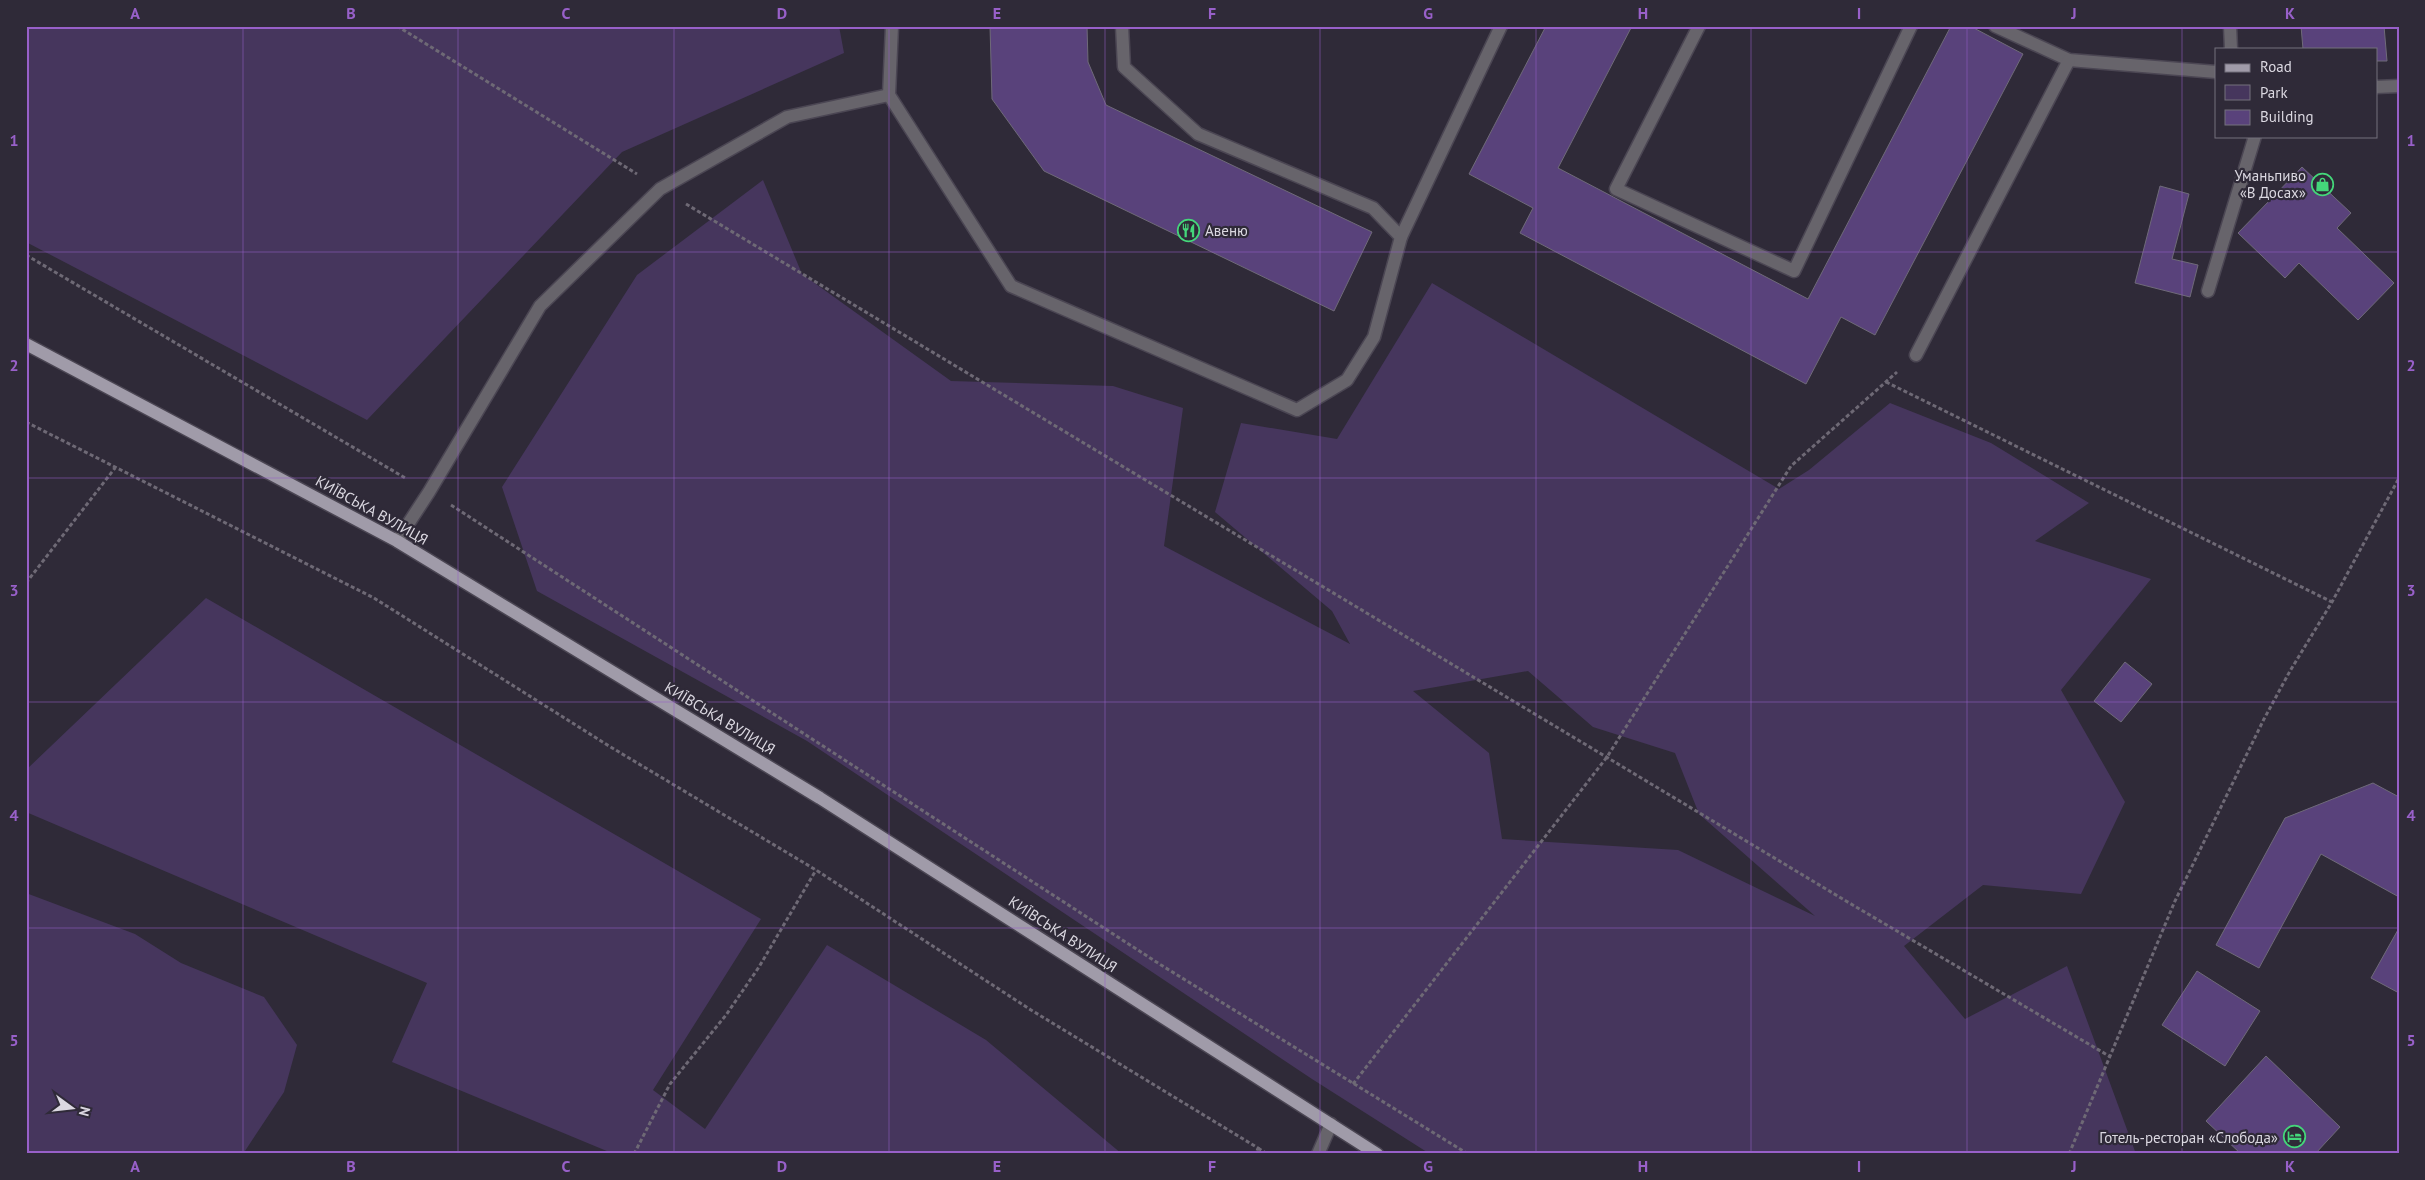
<svg xmlns="http://www.w3.org/2000/svg" width="2425" height="1180" font-family="'PT Sans',sans-serif">
<style>
.green{fill:#46365d;fill-rule:evenodd}
.building{fill:#59427b;stroke:#6f6a79}
.lines{fill:none;stroke-linecap:round;stroke-linejoin:round}
.minor-casing{stroke:#4b4653;stroke-width:15}
.major-casing{stroke:#4b4653;stroke-width:15}
.path{stroke:#6e6975;stroke-width:3;stroke-dasharray:4 2.5;stroke-linecap:butt}
.minor{stroke:#67646b;stroke-width:12}
.major{stroke:#a09ba9;stroke-width:12}
.grid{fill:none;stroke:#9860c9;stroke-width:1;stroke-opacity:0.55}
.labels{text-anchor:middle;dominant-baseline:central;stroke-width:4.5;stroke-linejoin:round;paint-order:stroke}
.poi-label{font-size:15px;fill:#dbd8e1;stroke:#2f2a38;text-anchor:end}
.street-label{font-size:15px;fill:#dbd8e1;stroke:#2f2a38}
.neatline{fill:none;stroke:#9860c9;stroke-width:2}
.grid-label{font-size:16px;text-anchor:middle;font-weight:bold;fill:#9860c9}
</style>
<rect width="100%" height="100%" fill="#2f2a38"/>
<g class="green">
<polygon points="26,26 839,26 844,53 622,152 367,420 26,242"/>
<path d="M 763,180 L 802,274 L 951,381 L 1113,386 L 1183,408 L 1164,546 L 1350,644 L 1332,611 L 1215,512 L 1241,423 L 1337,439 L 1432,283 L 1779,489 L 1809,470 L 1890,403 L 1991,443 L 2089,503 L 2035,541 L 2151,579 L 2061,690 L 2125,802 L 2081,894 L 1983,885 L 1904,946 L 1965,1019 L 2067,966 L 2136,1154 L 1430,1154 L 1312,1079 L 807,741 L 537,591 L 502,487 L 637,275 ZM 1528,671 L 1593,727 L 1675,753 L 1699,814 L 1815,916 L 1678,850 L 1502,839 L 1489,753 L 1413,691 Z"/>
<polygon points="206,598 761,919 653,1090 705,1129 827,945 986,1040 1122,1154 614,1154 392,1062 427,983 26,812 26,770"/>
<polygon points="26,893 135,934 181,963 264,997 297,1045 284,1092 243,1154 26,1154"/>
</g>
<g class="building">
<polygon points="990,26 1087,26 1088,62 1106,105 1372,232 1334,311 1044,171 992,99"/>
<polygon points="1546,26 1632,26 1558,168 1808,299 1951,26 1970,26 2023,54 1875,335 1841,317 1806,384 1520,233 1533,208 1469,174"/>
<polygon points="2301,26 2384,26 2387,61 2376,61 2376,49 2303,49"/>
<polygon points="2302,167 2351,213 2337,228 2394,283 2358,320 2299,263 2285,278 2238,233"/>
<polygon points="2160,186 2189,194 2172,259 2198,265 2190,297 2135,283"/>
<polygon points="2125,662 2152,684 2121,722 2094,701"/>
<polygon points="2373,783 2399,797 2399,897 2321,854 2259,968 2216,945 2285,818"/>
<polygon points="2399,928 2399,993 2371,978"/>
<polygon points="2197,971 2260,1011 2225,1066 2162,1025"/>
<polygon points="2266,1056 2340,1127 2315,1154 2241,1154 2206,1121"/>
</g>
<g class="lines">
<defs>
<g id="minor">
<polyline points="892,26 889,95 1011,286 1297,410 1347,380 1374,337 1401,237 1373,208 1198,134 1124,67 1122,26"/>
<polyline points="1699,26 1616,189 1794,271 1911,26"/>
<polyline points="1995,26 2069,60 2216,72"/>
<polyline points="2230,26 2231,49"/>
<polyline points="2376,87 2399,86"/>
<polyline points="1401,237 1501,26"/>
<polyline points="2208,291 2255,136"/>
<polyline points="1916,355 2069,60"/>
<polyline points="397,541 429,492 540,306 660,189 787,117 889,95"/>
<polyline points="1318,1154 1331,1124"/>
</g>
<polyline id="major" points="26,344 397,541 820,798 1377,1154"/>
</defs>
<use href="#minor" class="minor-casing"/>
<use href="#major" class="major-casing"/>
<g class="path">
<polyline points="397,26 637,174"/>
<polyline points="686,204 1846,901 2109,1056"/>
<polyline points="26,255 407,479"/>
<polyline points="1886,382 2332,602"/>
<polyline points="26,422 374,598 609,746 816,870 1031,1010 1258,1148 1256,1154"/>
<polyline points="451,505 1161,965 1468,1154"/>
<polyline points="26,583 115,468"/>
<polyline points="1353,1084 1607,757 1791,466 1897,372"/>
<polyline points="1258,1148 1267,1154"/>
<polyline points="634,1154 670,1084 726,1015 759,967 816,870"/>
<polyline points="2069,1154 2175,901 2264,719 2290,671 2332,602 2399,478"/>
</g>
<use href="#minor" class="minor"/>
<use href="#major" class="major"/>
</g>
<path class="grid" d="M 243,26 L 243,1154M 458,26 L 458,1154M 674,26 L 674,1154M 889,26 L 889,1154M 1105,26 L 1105,1154M 1320,26 L 1320,1154M 1536,26 L 1536,1154M 1751,26 L 1751,1154M 1967,26 L 1967,1154M 2182,26 L 2182,1154M 26,252 L 2399,252M 26,478 L 2399,478M 26,702 L 2399,702M 26,928 L 2399,928"/>
<defs>
<symbol id="shop-ring" viewBox="-11 -11 22 22"><circle r="9.5" fill="#2f2a38" stroke="#44d77a" stroke-width="1.5"/><path d="M-5-2.5h2.3a2.7 3.5 0 0 1 5.4 0H5L5.5 6h-11ZM-1.5-2.5h3a1.5 2.3 0 0 0-3 0Z" fill="#44d77a"/></symbol>
<symbol id="restaurant-ring" viewBox="-11 -11 22 22"><circle r="9.5" fill="#2f2a38" stroke="#44d77a" stroke-width="1.5"/><path d="M-5-6h1v4h1v-4h1v4h1v-4h1v5L-1.5 .5V6h-2V.5L-5-1ZM5-6V6H3V1.5H1.5Q1.5-4 5-6Z" fill="#44d77a"/></symbol>
<symbol id="hotel-ring" viewBox="-11 -11 22 22"><circle r="9.5" fill="#2f2a38" stroke="#44d77a" stroke-width="1.5"/><path d="M-6-4.5h1.5V1H6V5H4.5V3h-9V5H-6ZM-4 0a1.8 1.8 0 1 1 3.6 0ZM.5 0V-2.5h3Q6-2.5 6 0Z" fill="#44d77a"/></symbol>
</defs>
<g fill-rule="evenodd">
<use href="#shop-ring" x="2310" y="172" width="25" height="25"/>
<use href="#restaurant-ring" x="1176" y="218" width="25" height="25"/>
<use href="#hotel-ring" x="2282" y="1124" width="25" height="25"/>
</g>
<g class="labels">
<g class="poi-label">
<text x="2306" y="175">Уманьпиво<tspan x="2306" dy="17">«В Досах»</tspan></text>
<text x="1205" y="230" text-anchor="start">Авеню</text>
<text x="2278" y="1137">Готель-ресторан «Слобода»</text>
</g>
<g class="street-label">
<text transform="translate(372 510) rotate(29)">КИЇВСЬКА ВУЛИЦЯ</text>
<text transform="translate(720 718) rotate(31)">КИЇВСЬКА ВУЛИЦЯ</text>
<text transform="translate(1063 934) rotate(33)">КИЇВСЬКА ВУЛИЦЯ</text>
</g>
</g>
<rect width="2425" height="1180" fill="none" stroke="#2f2a38" stroke-width="55"/>
<rect x="2215" y="48" width="162" height="90" fill="#2f2a38" stroke="#74707c"/>
<rect x="2225" y="64" width="25" height="8" fill="#a09ba9" stroke="#74707c"/>
<text x="2260" y="72" font-size="15" fill="#dbd8e1">Road</text>
<rect x="2225" y="85" width="25" height="15" fill="#46365d" stroke="#74707c"/>
<text x="2260" y="98" font-size="15" fill="#dbd8e1">Park</text>
<rect x="2225" y="110" width="25" height="15" fill="#59427b" stroke="#74707c"/>
<text x="2260" y="122" font-size="15" fill="#dbd8e1">Building</text>
<g transform="translate(72 1108) rotate(105)" stroke="#2f2a38" stroke-width="4" paint-order="stroke">
<path d="M0-4L9 19L0 12L-9 19Z" fill="#dbd8e1"/>
<text y="-8" font-size="14" font-weight="bold" text-anchor="middle" fill="#dbd8e1">N</text>
</g>
<rect x="28" y="28" width="2370" height="1124" class="neatline"/>
<g class="grid-label">
<text x="135" y="19">A</text>
<text x="351" y="19">B</text>
<text x="566" y="19">C</text>
<text x="782" y="19">D</text>
<text x="997" y="19">E</text>
<text x="1212" y="19">F</text>
<text x="1428" y="19">G</text>
<text x="1643" y="19">H</text>
<text x="1859" y="19">I</text>
<text x="2074" y="19">J</text>
<text x="2290" y="19">K</text>
<text x="14" y="146">1</text>
<text x="2411" y="146">1</text>
<text x="14" y="371">2</text>
<text x="2411" y="371">2</text>
<text x="14" y="596">3</text>
<text x="2411" y="596">3</text>
<text x="14" y="821">4</text>
<text x="2411" y="821">4</text>
<text x="14" y="1046">5</text>
<text x="2411" y="1046">5</text>
<text x="135" y="1172">A</text>
<text x="351" y="1172">B</text>
<text x="566" y="1172">C</text>
<text x="782" y="1172">D</text>
<text x="997" y="1172">E</text>
<text x="1212" y="1172">F</text>
<text x="1428" y="1172">G</text>
<text x="1643" y="1172">H</text>
<text x="1859" y="1172">I</text>
<text x="2074" y="1172">J</text>
<text x="2290" y="1172">K</text>
</g>
</svg>
